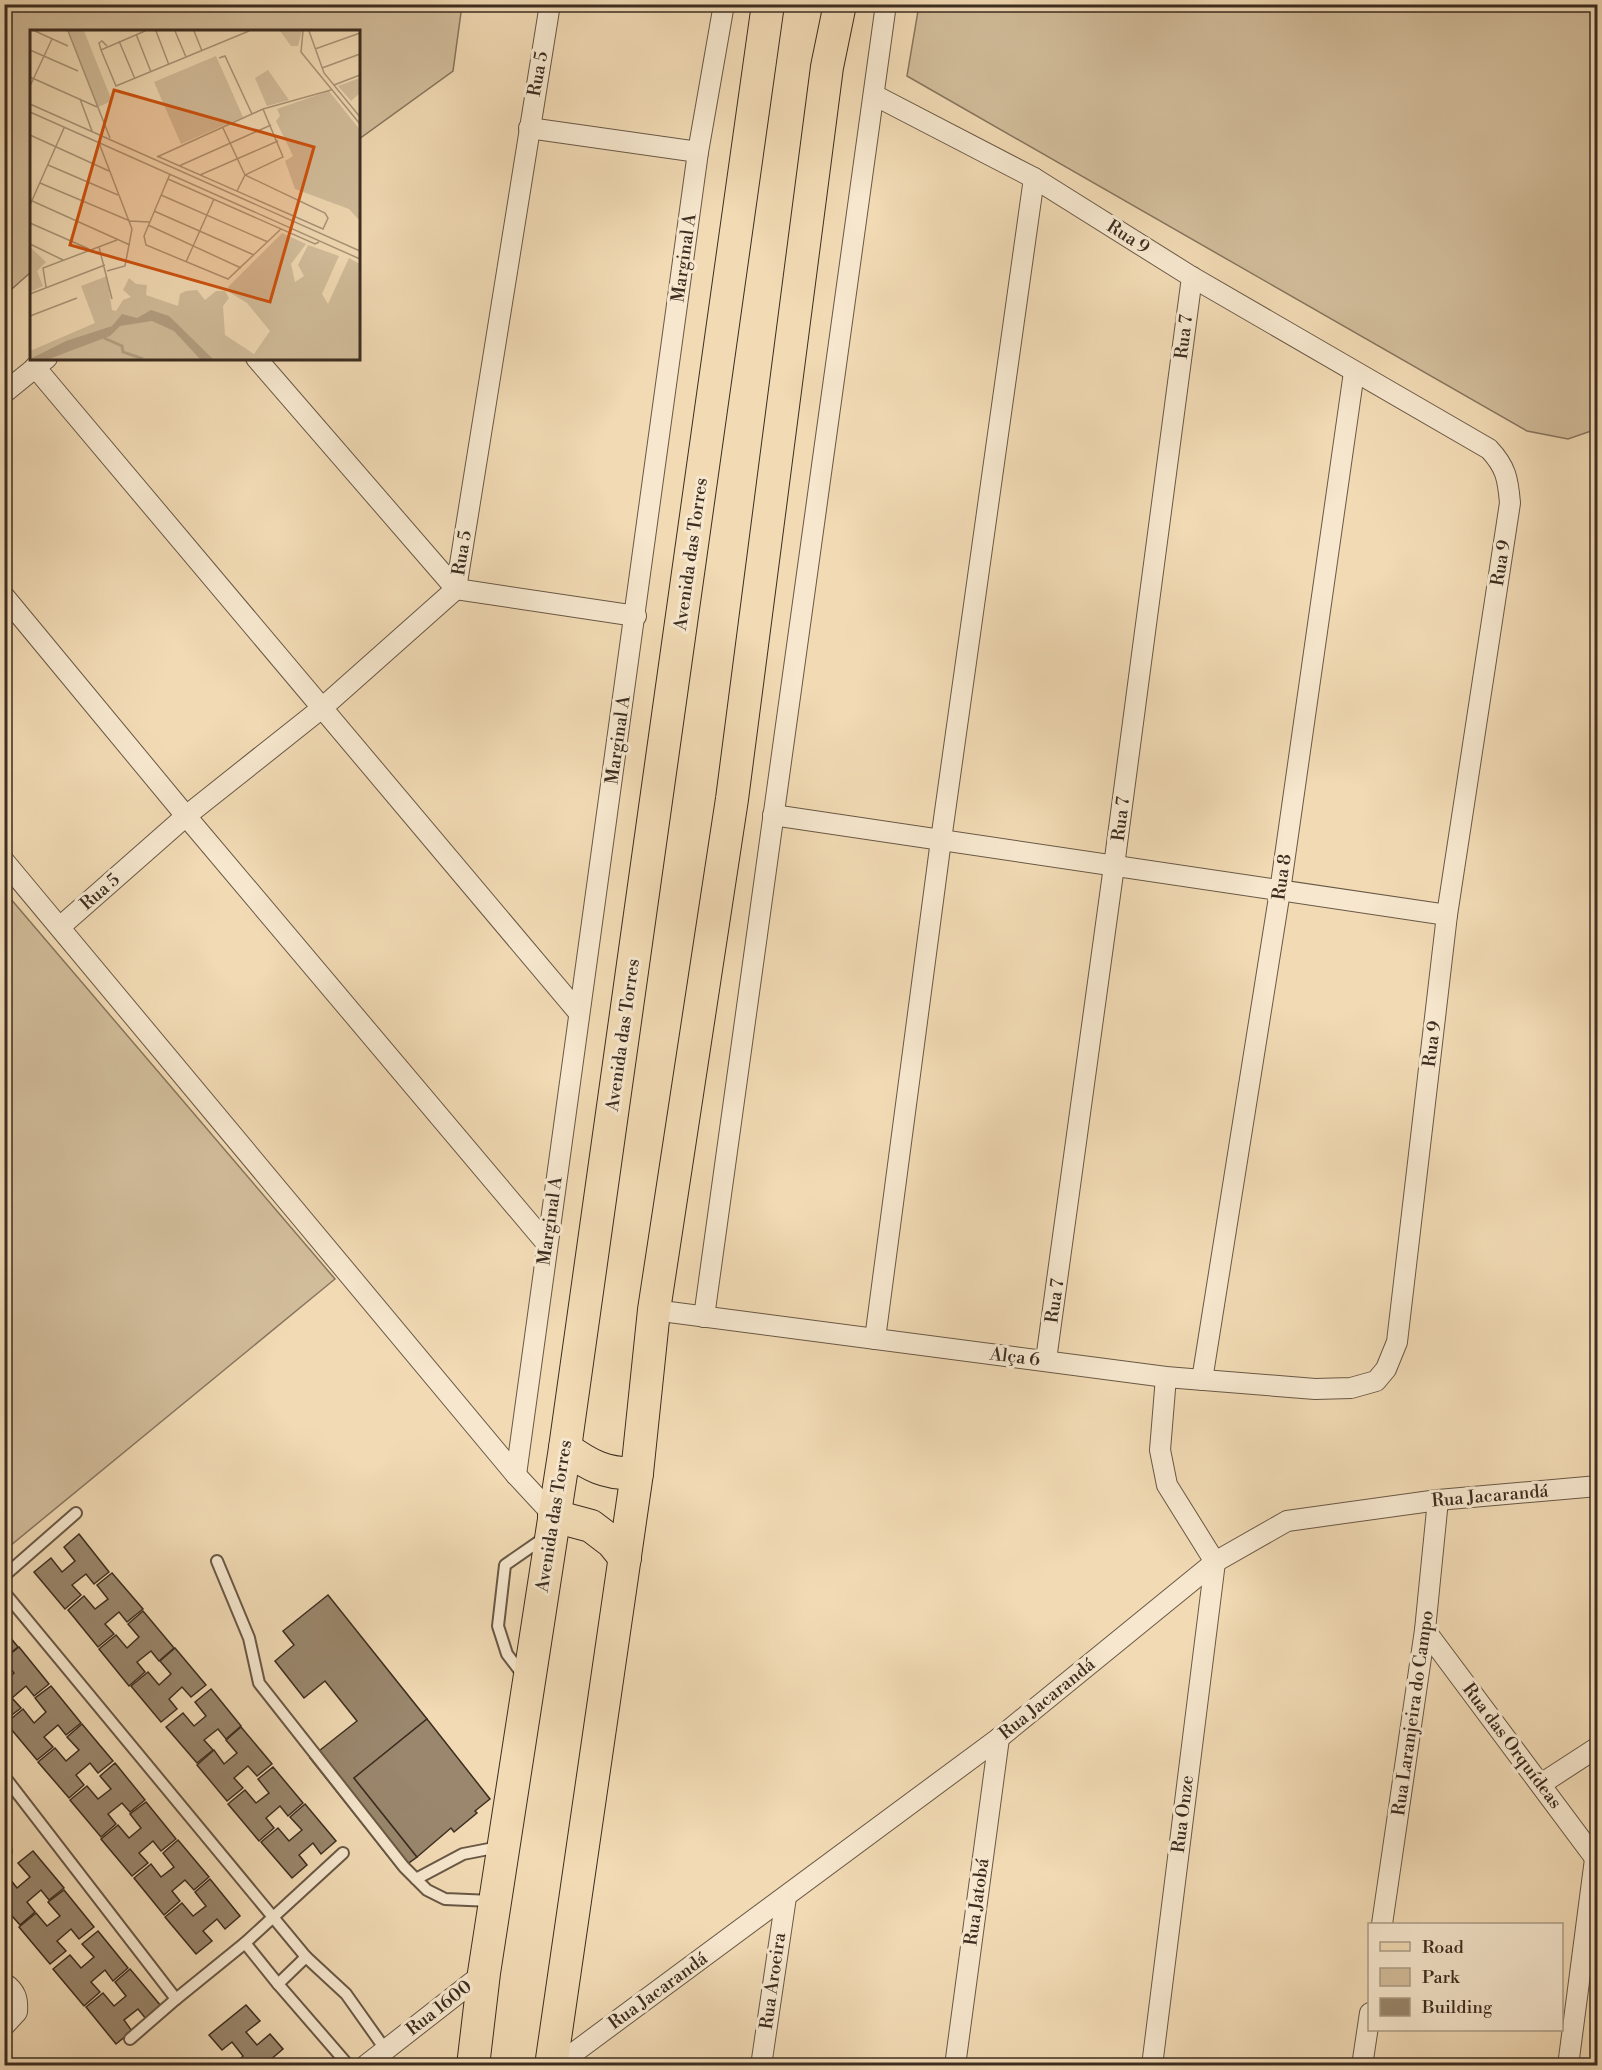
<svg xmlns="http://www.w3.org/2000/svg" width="1602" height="2070" font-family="'Libre Bodoni',serif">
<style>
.green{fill:#d2bd9b;stroke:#87755e;stroke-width:1.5}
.building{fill:#9a876d;stroke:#3c2d20;stroke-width:1.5}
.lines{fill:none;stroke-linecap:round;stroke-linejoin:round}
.lane-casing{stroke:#695845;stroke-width:14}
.street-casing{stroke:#695845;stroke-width:22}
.primary-casing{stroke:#3c2d20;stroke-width:34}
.lane{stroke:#f6e7ce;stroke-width:10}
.street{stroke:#f6e7ce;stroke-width:20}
.primary{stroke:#f1dab4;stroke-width:32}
.labels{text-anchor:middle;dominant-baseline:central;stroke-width:6;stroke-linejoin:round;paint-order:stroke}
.street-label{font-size:18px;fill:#3c2d20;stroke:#f6e7ce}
.inset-river{fill:none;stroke:#b39f82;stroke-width:3}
.inset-road{fill:none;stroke:#a99579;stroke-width:1.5}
.view{fill:#ce520f;fill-opacity:0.15;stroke:#ce520f;stroke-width:3}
.inset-edge{fill:none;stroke:#3c2d20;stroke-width:3}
</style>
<rect width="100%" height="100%" fill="#f1dab4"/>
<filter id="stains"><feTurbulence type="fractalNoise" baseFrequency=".00333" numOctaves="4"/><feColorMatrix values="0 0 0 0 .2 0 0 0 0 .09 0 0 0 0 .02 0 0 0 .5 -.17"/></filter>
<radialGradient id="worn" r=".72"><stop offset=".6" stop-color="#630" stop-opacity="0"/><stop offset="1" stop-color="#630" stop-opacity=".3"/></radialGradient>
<g class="green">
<polygon points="5,4 462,4 462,5 453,71 359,139 358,32 32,32 31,272 5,295"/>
<polygon points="919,5 1597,5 1597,429 1568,439 1527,431 907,76"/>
<polygon points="4,891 335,1279 5,1550 4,1550"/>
</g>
<g class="building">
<polygon points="79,1534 109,1572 94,1584 86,1574 72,1585 81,1595 65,1609 34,1572 51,1558 62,1572 75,1561 64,1547"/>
<polygon points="112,1573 143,1609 127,1622 119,1612 105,1624 114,1634 98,1647 68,1610 84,1596 95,1609 108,1599 97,1585"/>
<polygon points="328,1595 427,1719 354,1778 417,1857 399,1870 310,1758 357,1721 325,1681 304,1698 275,1661 294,1645 283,1631"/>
<polygon points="143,1611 174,1648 159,1661 151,1651 137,1662 145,1672 129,1686 99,1649 116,1635 127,1648 139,1637 128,1624"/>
<polygon points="4,1630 18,1647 4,1658"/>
<polygon points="19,1647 49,1684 34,1696 26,1686 12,1698 21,1708 4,1721 4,1681 14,1673 4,1659"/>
<polygon points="175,1648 206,1685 191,1697 182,1687 169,1699 177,1709 161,1722 131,1686 148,1672 159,1685 171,1674 160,1661"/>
<polygon points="51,1686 81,1723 66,1735 58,1725 44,1737 53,1747 37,1760 6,1723 23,1709 34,1723 46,1712 35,1698"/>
<polygon points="211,1689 241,1726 226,1739 218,1729 204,1740 213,1750 197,1763 166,1727 183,1713 194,1726 206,1716 195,1702"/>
<polygon points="427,1719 490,1799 475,1811 477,1813 454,1832 451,1828 417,1857 354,1778"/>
<polygon points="82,1724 113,1761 98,1773 90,1763 76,1775 84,1785 69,1798 38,1762 55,1748 66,1761 79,1750 67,1737"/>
<polygon points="241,1727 272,1764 257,1776 248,1766 234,1778 243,1788 227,1801 197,1765 214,1750 224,1764 237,1753 226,1740"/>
<polygon points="115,1763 145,1800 130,1812 122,1803 108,1814 116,1824 101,1837 70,1800 87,1786 98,1799 111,1789 100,1776"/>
<polygon points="273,1767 303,1803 288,1816 280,1806 266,1818 274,1828 259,1841 228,1804 245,1790 256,1803 269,1793 258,1779"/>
<polygon points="146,1802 176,1839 161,1851 153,1841 139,1853 148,1863 132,1876 101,1839 118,1825 129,1838 141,1828 130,1814"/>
<polygon points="305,1804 336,1841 321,1854 313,1843 299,1855 307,1865 292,1878 261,1842 278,1828 289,1841 302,1830 290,1817"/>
<polygon points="178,1840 209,1877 194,1890 185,1880 172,1891 180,1901 164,1915 134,1878 151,1864 161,1877 174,1867 163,1853"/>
<polygon points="33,1851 64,1888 49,1900 41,1890 27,1902 35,1912 20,1925 4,1907 4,1876 6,1874 17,1888 30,1877 18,1863"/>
<polygon points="210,1879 240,1916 225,1929 217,1919 203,1931 212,1941 196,1954 165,1917 182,1903 193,1916 206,1906 195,1892"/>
<polygon points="64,1890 94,1927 79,1939 71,1929 57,1941 66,1951 50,1964 19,1927 36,1913 47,1926 60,1916 48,1902"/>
<polygon points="98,1931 128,1968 113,1981 105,1970 91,1982 100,1992 84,2006 53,1969 70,1955 81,1968 94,1957 82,1944"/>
<polygon points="130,1969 161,2006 146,2019 138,2009 124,2020 132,2031 116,2044 86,2007 103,1993 114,2006 126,1996 115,1982"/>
<polygon points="246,2005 260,2021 246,2032 257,2045 270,2034 283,2049 263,2066 234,2066 243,2056 232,2042 222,2050 209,2035"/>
</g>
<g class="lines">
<defs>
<g id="lane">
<polyline points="217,1561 249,1638 259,1683 404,1867 427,1890 445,1899 492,1901"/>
<polyline points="4,1576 76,1513"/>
<polyline points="4,1592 306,1957"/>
<polyline points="523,1675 507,1654 498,1626 505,1565 544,1538"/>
<polyline points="4,1776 176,1999 130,2039"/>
<polyline points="4,1849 6,1851"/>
<polyline points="416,1879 463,1854 499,1847"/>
<polyline points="245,1943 278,1984"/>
<polyline points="176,1999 245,1943 343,1853"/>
<polyline points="349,2066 278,1984 306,1957 346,1994 385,2049"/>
</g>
<g id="street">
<polyline points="529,128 698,152"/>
<polyline points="256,358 456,589 636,616"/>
<polyline points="35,367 579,1013"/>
<polyline points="4,393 47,358"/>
<polyline points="4,596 186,816 547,1244"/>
<polyline points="773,815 1447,915"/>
<polyline points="4,861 516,1475 554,1516"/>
<polyline points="61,926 186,816 322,708 456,589 550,4"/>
<path d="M 654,1310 L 1166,1377 L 1315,1389 L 1351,1388 L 1376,1381 L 1386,1369 L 1397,1342 L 1447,915 L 1510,503 C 1508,479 1506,467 1489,449 L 1192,277 L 1034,178 L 874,95"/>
<polyline points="704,1317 886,4"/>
<polyline points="875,1339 941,840 1034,178"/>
<polyline points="1046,1360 1114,866 1192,277"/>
<polyline points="1202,1380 1280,891 1354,372"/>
<polyline points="516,1475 698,152 724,4"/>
<polyline points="1425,1630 1598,1862"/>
<polyline points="1541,1784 1598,1747"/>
<polyline points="1382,1924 1425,1630 1438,1500"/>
<path d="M 4,1983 C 16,1991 18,1999 17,2012 L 4,2026"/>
<polyline points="365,2066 484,1973"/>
<polyline points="556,2066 999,1738 1215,1562 1287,1521 1438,1500 1598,1486"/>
<polyline points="761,2066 786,1897"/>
<polyline points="955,2066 999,1738"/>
<polyline points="1152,2066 1215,1562 1167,1485 1160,1450 1166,1377"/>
<polyline points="1362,2066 1370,2013"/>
<polyline points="1568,2066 1595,1859"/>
</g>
<g id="primary">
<path d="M 565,1448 C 589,1465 606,1475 637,1473"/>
<polyline points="554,1516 591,1526 612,1542 625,1558"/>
<polyline points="473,2066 484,1973 565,1448 768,4"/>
<polyline points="551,2066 637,1473 654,1310 732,799 827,67 840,4"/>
</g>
</defs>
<use href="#lane" class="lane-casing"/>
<use href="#street" class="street-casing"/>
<use href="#primary" class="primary-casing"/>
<use href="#lane" class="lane"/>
<use href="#street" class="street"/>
<use href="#primary" class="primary"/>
</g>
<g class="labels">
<g class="street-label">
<text transform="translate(538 74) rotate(-80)">Rua 5</text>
<text transform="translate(1128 237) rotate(32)">Rua 9</text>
<text transform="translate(684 258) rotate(-82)">Marginal A</text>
<text transform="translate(1184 337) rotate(-83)">Rua 7</text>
<text transform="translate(462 553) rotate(-81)">Rua 5</text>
<text transform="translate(691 554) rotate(-82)">Avenida das Torres</text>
<text transform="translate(1501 563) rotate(-81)">Rua 9</text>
<text transform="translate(618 740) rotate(-82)">Marginal A</text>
<text transform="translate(1121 819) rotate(-83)">Rua 7</text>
<text transform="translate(1282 877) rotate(-82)">Rua 8</text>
<text transform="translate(100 892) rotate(-41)">Rua 5</text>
<text transform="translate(623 1035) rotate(-82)">Avenida das Torres</text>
<text transform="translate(1432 1044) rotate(-83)">Rua 9</text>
<text transform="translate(550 1221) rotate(-82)">Marginal A</text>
<text transform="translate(1055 1301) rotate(-82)">Rua 7</text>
<text transform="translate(1015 1357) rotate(7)">Alça 6</text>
<text transform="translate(1490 1496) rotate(-5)">Rua Jacarandá</text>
<text transform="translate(554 1516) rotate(-81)">Avenida das Torres</text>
<text transform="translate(1047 1699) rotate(-39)">Rua Jacarandá</text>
<text transform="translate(1413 1713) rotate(-82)">Rua Laranjeira do Campo</text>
<text transform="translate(1512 1746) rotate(53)">Rua das Orquídeas</text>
<text transform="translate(1183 1814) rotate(-83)">Rua Onze</text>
<text transform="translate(977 1902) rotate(-82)">Rua Jatobá</text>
<text transform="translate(773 1981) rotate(-82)">Rua Aroeira</text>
<text transform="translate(658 1991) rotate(-36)">Rua Jacarandá</text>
<text transform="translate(439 2008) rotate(-38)">Rua 1600</text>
</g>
</g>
<g transform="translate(30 30)">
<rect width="330" height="330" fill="#f1dab4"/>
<path d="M 38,1 L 54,1 L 82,71 L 68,77 ZM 250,1 L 272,1 L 268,16 L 261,16 ZM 186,26 L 213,87 L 151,114 L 124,52 ZM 238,40 L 259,70 L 237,76 L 225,48 ZM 330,48 L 330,63 L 321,71 L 308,56 ZM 299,61 L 330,100 L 330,191 L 319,179 L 265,159 L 255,131 L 263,126 L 246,91 L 250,86 L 247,79 ZM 252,203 L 276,214 L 261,234 L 265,252 L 274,246 L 268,235 L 278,215 L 309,226 L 292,264 L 298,274 L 319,228 L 330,234 L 330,329 L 0,329 L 0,321 L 65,293 L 51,256 L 77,246 L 82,280 L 86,281 L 93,270 L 101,267 L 93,260 L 99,248 L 106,254 L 117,255 L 116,265 L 148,276 L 150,264 L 156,261 L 167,260 L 175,270 L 186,261 L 195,261 L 199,268 L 193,276 L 195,305 L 224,324 L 240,301 L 217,273 L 199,262 L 198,257 ZM 0,217 L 16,232 L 7,241 L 13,256 L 0,262 Z" fill="#d2bd9b"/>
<path d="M 121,280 L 139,286 L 183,329 L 170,329 L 144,301 L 122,291 L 90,296 L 80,306 L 19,329 L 0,329 L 36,311 L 82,296 L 92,284 L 107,288 Z" fill="#b39f82"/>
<path class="inset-river" d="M 74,308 L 92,316 L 93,322 L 113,329"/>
<path class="inset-road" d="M 5,1 L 38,16M 38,1 L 80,108M 126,1 L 139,35M 145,1 L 156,27M 164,1 L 172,21M 273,1 L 271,22 L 330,94M 279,1 L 294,43 L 330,87M 106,4 L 121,42M 89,11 L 105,49M 77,16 L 72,11 L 69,13 L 71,20 L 115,1M 285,19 L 330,3M 0,20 L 48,41M 71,20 L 86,56 L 219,1M 189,28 L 195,26 L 222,84M 292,38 L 330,24M 0,47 L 67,77M 304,55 L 330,45M 0,56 L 22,9M 50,69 L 62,101M 0,74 L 330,221M 0,82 L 330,229M 0,105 L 79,141M 69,113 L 102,199 L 95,236 L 77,241M 127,126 L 293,199 L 298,188 L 295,183 L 215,145 L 193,98M 127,127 L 233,79 L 301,60M 18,135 L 88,165M 149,136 L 241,95M 140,144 L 114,206 L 116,215 L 198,249 L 251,199M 170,145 L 248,111M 138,149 L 285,214 L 289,212M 10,153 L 100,191 L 119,192M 207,161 L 215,145 L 253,127 L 233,79M 131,165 L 238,212M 0,170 L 100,215M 0,175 L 34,98M 124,181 L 224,225M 0,193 L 59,219M 118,195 L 211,238M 0,214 L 33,230M 69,217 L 82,269M 156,232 L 184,169M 16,257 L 13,238 L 87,210M 0,264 L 75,235M 0,286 L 47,268"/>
<path class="view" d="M 84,60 L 284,117 L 240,272 L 40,215 Z"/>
<rect width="330" height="330" class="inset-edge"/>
</g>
<rect width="1602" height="2070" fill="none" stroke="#f1dab4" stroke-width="24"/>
<rect x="6" y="6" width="1590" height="2058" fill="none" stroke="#3c2d20" stroke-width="3"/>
<rect x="12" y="12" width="1578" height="2046" fill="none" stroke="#3c2d20" stroke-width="1.5"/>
<rect x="1368" y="1923" width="195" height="108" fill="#f6e7ce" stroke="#ac9d88" stroke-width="1.5"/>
<rect x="1380" y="1942" width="30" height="9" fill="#f1dab4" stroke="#ac9d88" stroke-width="1.5"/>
<text x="1422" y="1953" font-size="18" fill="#3c2d20">Road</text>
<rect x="1380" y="1968" width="30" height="18" fill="#d2bd9b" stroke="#ac9d88" stroke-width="1.5"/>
<text x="1422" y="1983" font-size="18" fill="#3c2d20">Park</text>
<rect x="1380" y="1998" width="30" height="18" fill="#9a876d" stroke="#ac9d88" stroke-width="1.5"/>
<text x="1422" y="2013" font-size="18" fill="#3c2d20">Building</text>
<rect width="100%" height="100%" filter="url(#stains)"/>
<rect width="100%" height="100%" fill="url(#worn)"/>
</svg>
